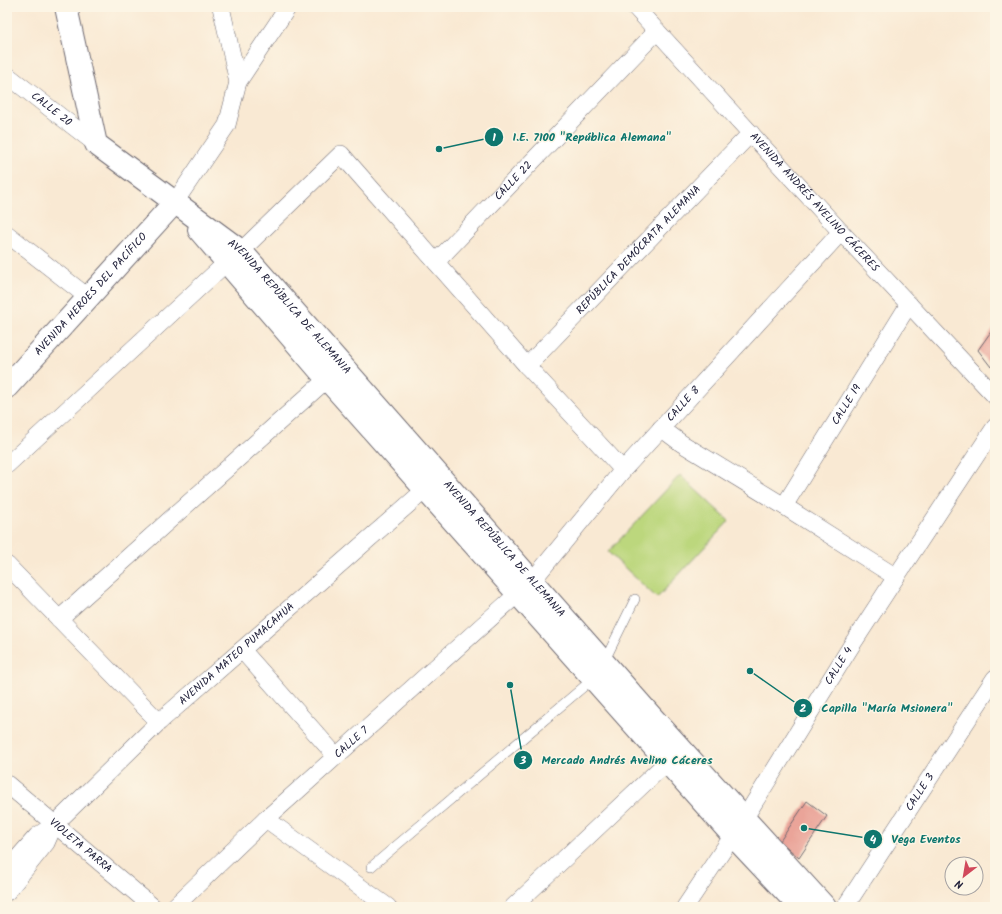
<svg xmlns="http://www.w3.org/2000/svg" width="1002" height="914" font-family="Kalam,sans-serif">
<style>
.green{fill:#bcd77d;stroke:#6f7c5c}
.building{fill:#eaa499}
.lines{fill:none;stroke-linecap:round;stroke-linejoin:round}
.service-casing{stroke:#6d6870;stroke-width:10}
.minor-casing{stroke:#6d6870;stroke-width:18}
.tertiary-casing{stroke:#6d6870;stroke-width:24}
.service{stroke:#fff;stroke-width:9}
.minor{stroke:#fff;stroke-width:17}
.tertiary{stroke:#fff;stroke-width:22}
.labels{text-anchor:middle;dominant-baseline:central;stroke-width:3;stroke-linejoin:round;paint-order:stroke}
.street-label{font-size:11px;fill:#22223b;stroke:#fcf5e5}
.leader{fill:none;stroke:#0f766e;stroke-width:1.5}
.callout-dot{fill:#0f766e;stroke:#fcf5e5;stroke-width:1.5}
.mark-label{font-size:12px;text-anchor:middle;font-weight:bold;fill:#fff}
.callout-label{font-size:12px;text-anchor:middle;font-weight:bold;fill:#0f766e;stroke:#fcf5e5;stroke-width:3;stroke-linejoin:round;paint-order:stroke}
</style>
<rect width="100%" height="100%" fill="#fcf5e5"/>
<filter id="ink" filterUnits="userSpaceOnUse"><feTurbulence type="fractalNoise" baseFrequency=".025" numOctaves="2"/><feDisplacementMap in="SourceGraphic" scale="8" xChannelSelector="R" yChannelSelector="G"/><feConvolveMatrix kernelMatrix="1 2 1 2 8 2 1 2 1" color-interpolation-filters="sRGB"/></filter>
<filter id="wash" filterUnits="userSpaceOnUse"><feTurbulence type="fractalNoise" baseFrequency=".012" numOctaves="4" result="noise"/><feDisplacementMap in="SourceGraphic" scale="16" xChannelSelector="R" yChannelSelector="G"/><feGaussianBlur stdDeviation="0.9" result="paint"/><feColorMatrix in="noise" values="0 0 0 0 0 0 0 0 0 0 0 0 0 0 0 0 0 1.4 0 .05"/><feComposite in="paint" operator="in"/></filter>
<g filter="url(#wash)">
<rect width="100%" height="100%" fill="#f9e9d3"/>
<polygon class="green" points="680,475 729,521 657,598 608,552"/>
<g id="blocks">
<g class="building">
<polygon points="995,326 995,362 991,367 978,350"/>
<polygon points="807,801 827,816 799,858 780,841"/>
</g>
</g>
</g>
<g filter="url(#ink)">
<use href="#blocks" fill-opacity="0" stroke="#6d6870" stroke-width="1"/>
<g class="lines">
<defs>
<g id="service">
<polyline points="604,662 635,599"/>
<polyline points="371,867 594,678"/>
</g>
<g id="minor">
<polyline points="221,7 238,82"/>
<path id="s1" d="M 635,7 L 841,232 L 995,396"/>
<path id="s2" d="M 7,75 L 96,144"/>
<polyline points="175,202 227,125 238,82 288,7"/>
<polyline points="7,234 89,298"/>
<polyline points="241,251 341,154 527,366 623,470"/>
<path id="s3" d="M 436,262 L 657,31"/>
<path id="s4" d="M 527,366 L 751,133"/>
<polyline points="661,428 681,443 784,506 896,577"/>
<polyline points="7,465 226,263"/>
<path id="s5" d="M 784,506 L 909,304"/>
<polyline points="7,565 159,722"/>
<polyline points="59,619 327,379"/>
<polyline points="242,650 336,756"/>
<path id="s6" d="M 7,784 L 153,907"/>
<polyline points="266,819 388,907"/>
<path id="s7" d="M 7,870 L 37,836 L 54,825 L 159,722 L 426,489"/>
<polyline points="7,892 46,843 54,825"/>
<path id="s8" d="M 174,907 L 266,819 L 532,581 L 623,470 L 841,232"/>
<polyline points="513,907 667,762"/>
<path id="s9" d="M 685,907 L 744,819 L 853,643 L 896,577 L 995,427"/>
<path id="s10" d="M 845,907 L 995,678"/>
</g>
<g id="tertiary">
<path id="s11" d="M 66,7 L 96,144 L 241,251 L 651,716 L 825,907"/>
<polyline points="199,230 327,379 733,836 800,907"/>
<path id="s12" d="M 7,387 L 175,202"/>
</g>
</defs>
<use href="#service" class="service-casing"/>
<use href="#minor" class="minor-casing"/>
<use href="#tertiary" class="tertiary-casing"/>
<use href="#service" class="service"/>
<use href="#minor" class="minor"/>
<use href="#tertiary" class="tertiary"/>
</g>
</g>
<g class="labels">
<g class="street-label">
<text stroke="none"><textPath href="#s2" startOffset="56">CALLE 20</textPath></text>
<text stroke="none"><textPath href="#s3" startOffset="112">CALLE 22</textPath></text>
<text stroke="none"><textPath href="#s1" startOffset="265">AVENIDA ANDRÉS AVELINO CÁCERES</textPath></text>
<text stroke="none"><textPath href="#s4" startOffset="161">REPÚBLICA DEMÓCRATA ALEMANA</textPath></text>
<text stroke="none"><textPath href="#s12" startOffset="125">AVENIDA HEROES DEL PACÍFICO</textPath></text>
<text stroke="none"><textPath href="#s11" startOffset="394">AVENIDA REPÚBLICA DE ALEMANIA</textPath></text>
<text stroke="none"><textPath href="#s8" startOffset="717">CALLE 8</textPath></text>
<text stroke="none"><textPath href="#s5" startOffset="119">CALLE 19</textPath></text>
<text stroke="none"><textPath href="#s11" startOffset="718">AVENIDA REPÚBLICA DE ALEMANIA</textPath></text>
<text stroke="none"><textPath href="#s7" startOffset="316">AVENIDA MATEO PUMACAHUA</textPath></text>
<text stroke="none"><textPath href="#s9" startOffset="286">CALLE 4</textPath></text>
<text stroke="none"><textPath href="#s8" startOffset="242">CALLE 7</textPath></text>
<text stroke="none"><textPath href="#s10" startOffset="137">CALLE 3</textPath></text>
<text stroke="none"><textPath href="#s6" startOffset="96">VIOLETA PARRA</textPath></text>
</g>
</g>
<path class="leader" d="M439 149L494 137M750 671L803 708M510 685L523 760M804 828L873 839"/>
<g class="callout-dot">
<circle cx="439" cy="149" r="4"/>
<circle cx="750" cy="671" r="4"/>
<circle cx="510" cy="685" r="4"/>
<circle cx="804" cy="828" r="4"/>
<circle cx="494" cy="137" r="10"/>
<circle cx="803" cy="708" r="10"/>
<circle cx="523" cy="760" r="10"/>
<circle cx="873" cy="839" r="10"/>
</g>
<g class="mark-label">
<text x="494" y="141">1</text>
<text x="803" y="712">2</text>
<text x="523" y="764">3</text>
<text x="873" y="843">4</text>
</g>
<g class="callout-label">
<text x="592" y="141">I.E. 7100 "República Alemana"</text>
<text x="887" y="712">Capilla "María Msionera"</text>
<text x="627" y="764">Mercado Andrés Avelino Cáceres</text>
<text x="926" y="843">Vega Eventos</text>
</g>
<rect width="1002" height="914" fill="none" stroke="#fcf5e5" stroke-width="24"/>
<g transform="translate(964 876) rotate(211)"><circle r="19" fill="#fcf5e5" stroke="#a5a1a1"/>
<path d="M0-3L7 15L0 10L-7 15Z" fill="#d1495b"/>
<text y="-6" font-size="11" font-weight="bold" text-anchor="middle" fill="#22223b">N</text>
</g>
</svg>
